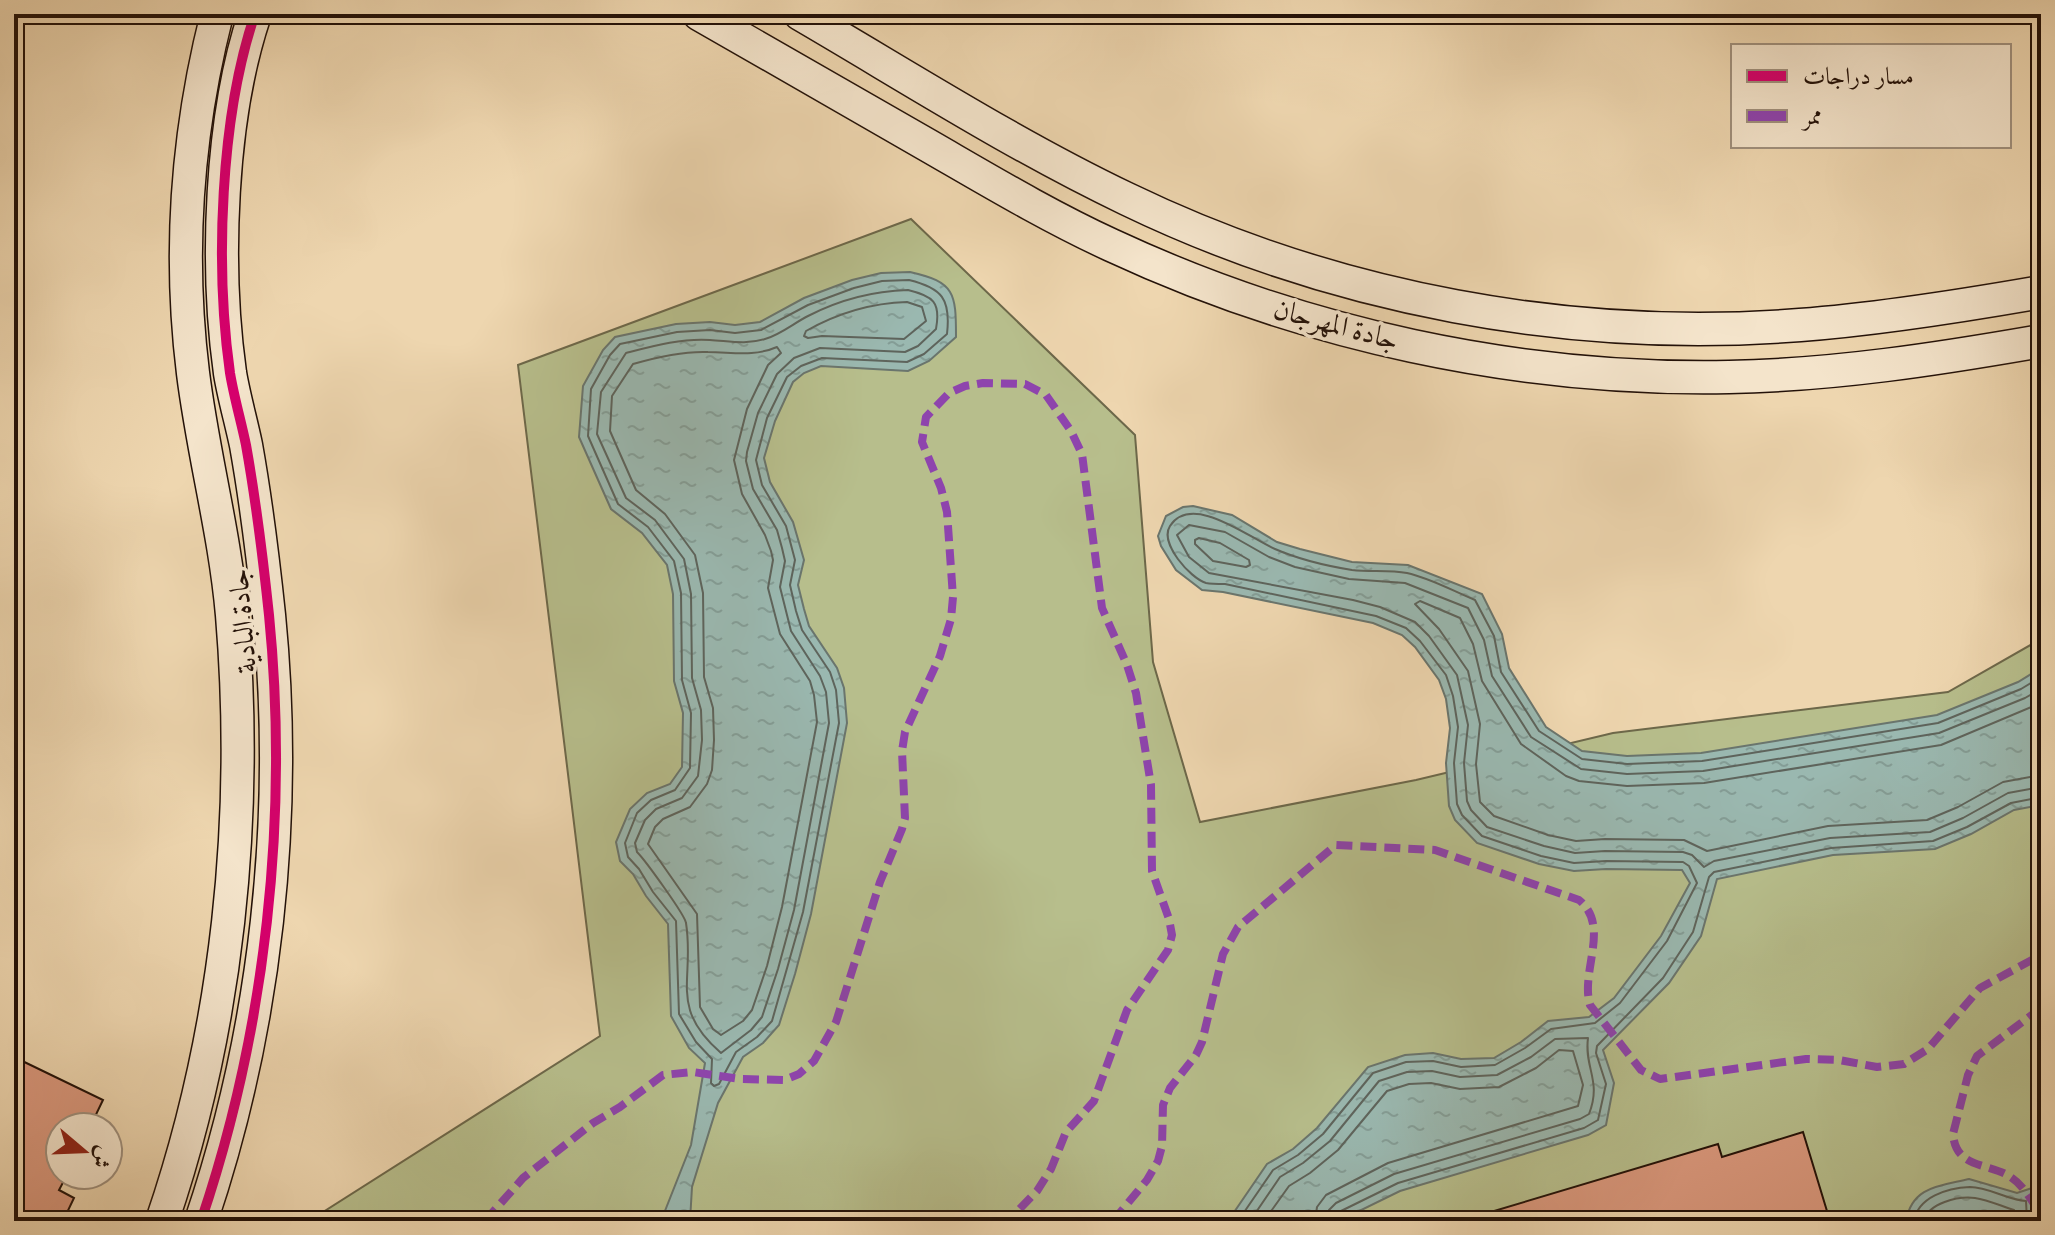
<svg xmlns="http://www.w3.org/2000/svg" width="2055" height="1235" font-family="'Libre Bodoni',Amiri,serif">
<style>
.grass{fill:#b7be8c;stroke:#6d684a;stroke-width:2}
.water{fill:url(#water-ripples);stroke:#6a756d;stroke-width:2}
.lines{fill:none;stroke-linecap:round;stroke-linejoin:round}
.shore{stroke:#5e645c;stroke-width:2}
.building{fill:#da987d;stroke:#231108;stroke-width:2}
.secondary-casing{stroke:#231108;stroke-width:35}
.secondary{stroke:#f4e4cb;stroke-width:32}
.quiet{stroke:#8e44ad;stroke-width:8;stroke-dasharray:16 8;stroke-linecap:butt}
.cycleway-casing{stroke:#f4e4cb;stroke-width:15}
.cycleway{stroke:#d6006c;stroke-width:10}
.labels{text-anchor:middle;dominant-baseline:central;stroke-width:7;stroke-linejoin:round;paint-order:stroke}
.street-label{font-size:28px;fill:#231108;stroke:#f4e4cb}
</style>
<defs>
<pattern id="water-ripples" width="26" height="14" patternUnits="userSpaceOnUse" patternTransform="scale(2)"><rect width="26" height="14" fill="#9ab8b0"/><path d="M2 4q2-2 4 0t4 0M15 11q2-2 4 0t4 0" fill="none" stroke="#849d96"/></pattern>
</defs>
<rect width="100%" height="100%" fill="#eed6af"/>
<filter id="stains"><feTurbulence type="fractalNoise" baseFrequency=".0025" numOctaves="4"/><feColorMatrix values="0 0 0 0 .2 0 0 0 0 .09 0 0 0 0 .02 0 0 0 .5 -.17"/></filter>
<radialGradient id="worn" r=".72"><stop offset=".6" stop-color="#630" stop-opacity="0"/><stop offset="1" stop-color="#630" stop-opacity=".3"/></radialGradient>
<polygon class="grass" points="911,219 1135,435 1153,662 1200,822 1416,780 1613,733 1948,692 2041,639 2041,1221 309,1221 600,1036 518,365"/>
<g class="water">
<path d="M 910,272 C 955,282 956,293 956,337 L 929,361 L 908,371 L 821,366 L 804,373 L 793,382 L 775,421 L 764,458 L 770,482 L 793,522 L 804,560 L 798,585 L 804,609 L 809,626 L 837,668 L 844,688 L 847,723 L 811,914 L 795,974 L 779,1025 L 763,1043 L 743,1057 L 718,1103 L 692,1187 L 690,1221 L 661,1221 L 691,1145 L 705,1063 L 689,1048 L 671,1016 L 668,924 L 646,896 L 633,874 L 620,861 L 616,842 L 630,809 L 647,793 L 670,784 L 682,767 L 683,713 L 674,681 L 673,594 L 667,565 L 642,533 L 611,509 L 579,437 L 583,386 L 603,350 L 615,337 L 676,324 L 710,322 L 735,325 L 760,322 L 804,298 L 852,280 L 881,273 Z"/>
<polygon points="1193,506 1232,515 1277,542 1300,549 1352,562 1408,565 1482,594 1502,634 1509,668 1546,727 1582,751 1627,756 1701,753 1937,715 2018,682 2041,668 2041,805 2014,810 1971,834 1935,849 1833,855 1717,879 1701,936 1669,983 1603,1050 1614,1083 1606,1125 1588,1135 1400,1191 1339,1221 1228,1221 1267,1164 1293,1149 1317,1128 1368,1067 1405,1055 1433,1053 1461,1059 1494,1058 1521,1042 1548,1021 1589,1017 1614,998 1661,936 1690,883 1682,870 1606,869 1574,871 1539,864 1477,843 1455,820 1449,806 1446,763 1450,728 1446,699 1439,680 1415,647 1402,635 1373,623 1223,592 1202,590 1176,570 1161,546 1158,536 1166,516 1183,507"/>
<path d="M 1969,1179 L 2017,1193 L 2041,1185 L 2041,1201 L 2036,1207 L 2035,1221 L 1906,1221 C 1912,1186 1940,1186 1969,1179 Z"/>
</g>
<g class="lines">
<g class="shore">
<path d="M 909,280 C 942,288 951,299 947,334 L 924,354 L 907,362 L 822,358 L 801,366 L 787,377 L 767,418 L 756,460 L 762,485 L 786,526 L 795,560 L 790,585 L 796,611 L 802,630 L 830,672 L 836,690 L 839,723 L 803,912 L 772,1021 L 757,1037 L 736,1052 L 719,1084 L 714,1086 L 711,1083 L 712,1059 L 696,1042 L 679,1014 L 676,921 L 653,892 L 639,869 L 628,857 L 625,843 L 637,813 L 651,800 L 675,790 L 690,768 L 691,713 L 682,680 L 681,593 L 674,561 L 648,527 L 618,504 L 588,436 L 591,389 L 610,355 L 620,344 L 677,332 L 710,330 L 735,333 L 761,330 L 808,305 L 854,288 L 882,281 Z"/>
<path d="M 908,290 C 933,296 941,302 936,329 L 918,346 L 905,352 L 820,348 L 794,358 L 777,374 L 758,413 L 747,452 L 746,461 L 753,489 L 777,530 L 782,548 L 785,561 L 780,587 L 791,631 L 820,676 L 826,692 L 829,723 L 794,910 L 778,969 L 762,1017 L 751,1030 L 721,1053 C 668,1007 695,980 686,923 C 685,915 645,860 637,852 L 635,843 L 645,820 L 656,809 L 682,798 L 698,776 L 702,740 L 701,710 L 692,678 L 691,594 L 684,559 L 655,520 L 626,498 L 597,434 L 601,392 L 626,353 C 653,346 682,338 710,340 C 729,341 746,345 765,339 C 780,335 794,323 808,316 C 839,300 873,291 908,290 Z"/>
<path d="M 907,302 L 922,307 L 926,321 L 904,339 L 822,336 L 808,338 L 804,336 L 806,331 C 836,314 872,303 907,302 Z"/>
<path d="M 777,347 L 781,353 L 768,365 L 747,409 L 734,460 L 742,494 L 765,535 L 771,551 L 773,560 L 768,588 L 780,634 L 810,681 L 814,695 L 817,722 L 782,907 L 767,966 L 752,1010 L 743,1021 L 721,1035 L 713,1029 L 700,1007 L 697,914 L 648,844 L 655,827 L 663,819 L 690,807 L 707,784 L 712,770 L 714,740 L 713,708 L 704,677 L 703,593 L 695,555 L 665,514 L 636,490 L 610,431 L 612,396 L 633,364 C 657,357 683,351 708,352 C 732,352 754,357 777,347 Z"/>
<polygon points="1199,538 1220,543 1249,560 1250,565 1246,567 1213,561 1195,544 1195,540"/>
<polyline points="2041,689 2025,698 1939,733 1703,771 1627,774 1581,769 1531,737 1492,676 1484,640 1468,608 1405,583 1349,579 1295,567 1269,557 1225,532 1189,525 1177,535 1189,557 1209,573 1353,600 1380,607 1415,622 1429,636 1457,675 1468,725 1464,763 1467,801 1471,810 1487,827 1544,846 1575,853 1605,851 1683,852 1692,855 1704,867 1714,861 1830,838 1930,832 1963,818 2008,793 2041,787"/>
<polyline points="2041,703 1941,745 1704,783 1627,786 1579,781 1566,776 1521,744 1482,681 1473,644 1460,618 1420,601 1415,604 1439,629 1468,671 1480,724 1476,764 1480,802 1494,816 1548,835 1576,841 1605,839 1684,840 1707,851 1828,826 1927,820 1958,807 2003,782 2041,775"/>
<path d="M 1238,1221 L 1273,1170 L 1298,1155 L 1323,1134 L 1373,1073 L 1406,1062 L 1433,1061 L 1461,1067 L 1495,1065 L 1525,1048 L 1551,1029 L 1595,1023 L 1620,1003 L 1667,941 L 1697,883 L 1689,866 L 1683,862 L 1606,861 L 1574,863 L 1541,856 L 1482,836 L 1462,815 L 1457,804 L 1454,763 L 1458,727 L 1453,696 L 1446,675 L 1420,641 L 1406,628 L 1376,616 L 1225,584 C 1219,584 1211,584 1206,583 C 1190,578 1159,543 1170,526 C 1192,492 1251,539 1275,549 C 1298,559 1327,566 1352,570 C 1370,572 1389,570 1407,573 C 1430,578 1453,591 1475,600 L 1494,636 L 1501,672 L 1539,731 L 1582,759 L 1627,764 L 1702,761 L 1938,723 L 2021,689 L 2041,677"/>
<path d="M 1250,1221 L 1280,1177 L 1303,1163 L 1330,1141 L 1379,1081 L 1407,1072 L 1432,1071 L 1460,1077 L 1497,1075 L 1531,1057 L 1555,1039 L 1588,1038 C 1584,1068 1602,1081 1589,1114 L 1580,1119 L 1394,1174 L 1336,1203 L 1329,1210 L 1327,1221"/>
<polyline points="1264,1221 1289,1186 1310,1173 1338,1150 1387,1091 1409,1084 1431,1083 1460,1089 1499,1087 1536,1068 1559,1050 1573,1051 1583,1085 1578,1106 1388,1163 1326,1195 1317,1207 1315,1221"/>
<polyline points="1337,1221 1341,1211 1398,1183 1584,1128 1598,1120 1606,1084 1596,1053 1597,1046 1663,978 1693,932 1709,877 1714,872 1831,848 1933,841 1967,827 2011,803 2041,797"/>
<path d="M 1914,1221 C 1918,1197 1947,1188 1970,1187 C 1989,1187 2007,1200 2026,1201 L 2027,1221"/>
<path d="M 1924,1221 C 1928,1203 1958,1196 1975,1198 C 1988,1200 2001,1206 2014,1210 L 2016,1221"/>
</g>
</g>
<g class="building">
<polygon points="14,1057 103,1100 90,1127 60,1127 60,1175 67,1175 59,1190 74,1198 63,1221 14,1221"/>
<polygon points="1803,1132 1830,1221 1475,1221 1474,1217 1718,1144 1722,1157"/>
</g>
<g class="lines">
<defs>
<g id="secondary">
<path d="M 699,14 C 775,58 852,102 929,146 C 988,180 1048,216 1111,245 C 1302,334 1517,381 1729,377 C 1834,375 1938,359 2041,341"/>
<path d="M 800,14 C 908,77 1014,145 1127,199 C 1334,299 1571,343 1800,325 C 1880,319 1961,306 2041,292"/>
<path d="M 162,1221 C 228,1028 249,818 232,615 C 225,534 203,454 193,373 C 178,252 187,132 217,14"/>
<path d="M 201,1221 C 266,1029 289,817 269,615 C 263,558 256,501 246,445 C 241,421 234,397 230,373 C 215,266 220,117 255,14"/>
</g>
</defs>
<use href="#secondary" class="secondary-casing"/>
<use href="#secondary" class="secondary"/>
<g class="quiet">
<path d="M 2041,1008 L 1977,1056 L 1968,1075 L 1953,1134 C 1956,1170 1990,1162 2012,1178 C 2024,1186 2032,1202 2041,1214"/>
<polyline points="485,1221 523,1178 593,1123 620,1107 663,1075 693,1072 740,1079 784,1080 799,1074 814,1061 836,1022 880,882 902,829 905,818 902,751 905,732 940,656 951,619 953,597 947,512 941,488 922,442 926,417 949,393 965,386 983,383 1025,384 1046,395 1071,431 1082,454 1102,608 1127,665 1136,693 1151,785 1152,871 1169,919 1172,935 1168,950 1127,1010 1094,1101 1066,1132 1051,1169 1037,1191 1008,1221"/>
<path d="M 1113,1221 L 1147,1180 L 1158,1161 L 1162,1146 L 1163,1105 L 1170,1088 L 1196,1055 L 1202,1042 L 1223,954 L 1238,927 L 1336,845 L 1435,850 L 1579,900 C 1611,926 1580,971 1590,1005 L 1641,1070 L 1660,1079 L 1806,1059 L 1839,1060 L 1877,1067 L 1904,1064 L 1928,1049 L 1980,988 L 2041,955"/>
</g>
<defs>
<path id="cycleway" d="M 201,1221 C 266,1029 289,817 269,615 C 263,558 256,501 246,445 C 241,421 234,397 230,373 C 215,266 220,117 255,14"/>
</defs>
<use href="#cycleway" class="cycleway-casing"/>
<use href="#cycleway" class="cycleway"/>
</g>
<g class="labels">
<g class="street-label">
<text transform="translate(1336 325) rotate(15)">جادة المهرجان</text>
<text transform="translate(243 621) rotate(-95)">جادة البادية</text>
</g>
</g>
<rect width="2055" height="1235" fill="none" stroke="#eed6af" stroke-width="48"/>
<rect x="16" y="16" width="2023" height="1203" fill="none" stroke="#231108" stroke-width="4"/>
<rect x="24" y="24" width="2007" height="1187" fill="none" stroke="#231108" stroke-width="2"/>
<rect x="1731" y="44" width="280" height="104" fill="#f4e4cb" stroke="#a0907d" stroke-width="2"/>
<rect x="1747" y="70" width="40" height="12" fill="#d6006c" stroke="#a0907d" stroke-width="2"/>
<text x="1803" y="84" font-size="24" fill="#231108">مسار دراجات</text>
<rect x="1747" y="110" width="40" height="12" fill="#8e44ad" stroke="#a0907d" stroke-width="2"/>
<text x="1803" y="124" font-size="24" fill="#231108">ممر</text>
<g transform="translate(84 1151) rotate(109)"><circle r="38" fill="#f4e4cb" stroke="#a0907d" stroke-width="2"/>
<path d="M0-6L14 30L0 20L-14 30Z" fill="#8f2418"/>
<text y="-12" font-size="22" font-weight="bold" text-anchor="middle" fill="#231108">ش</text>
</g>
<rect width="100%" height="100%" filter="url(#stains)"/>
<rect width="100%" height="100%" fill="url(#worn)"/>
</svg>
